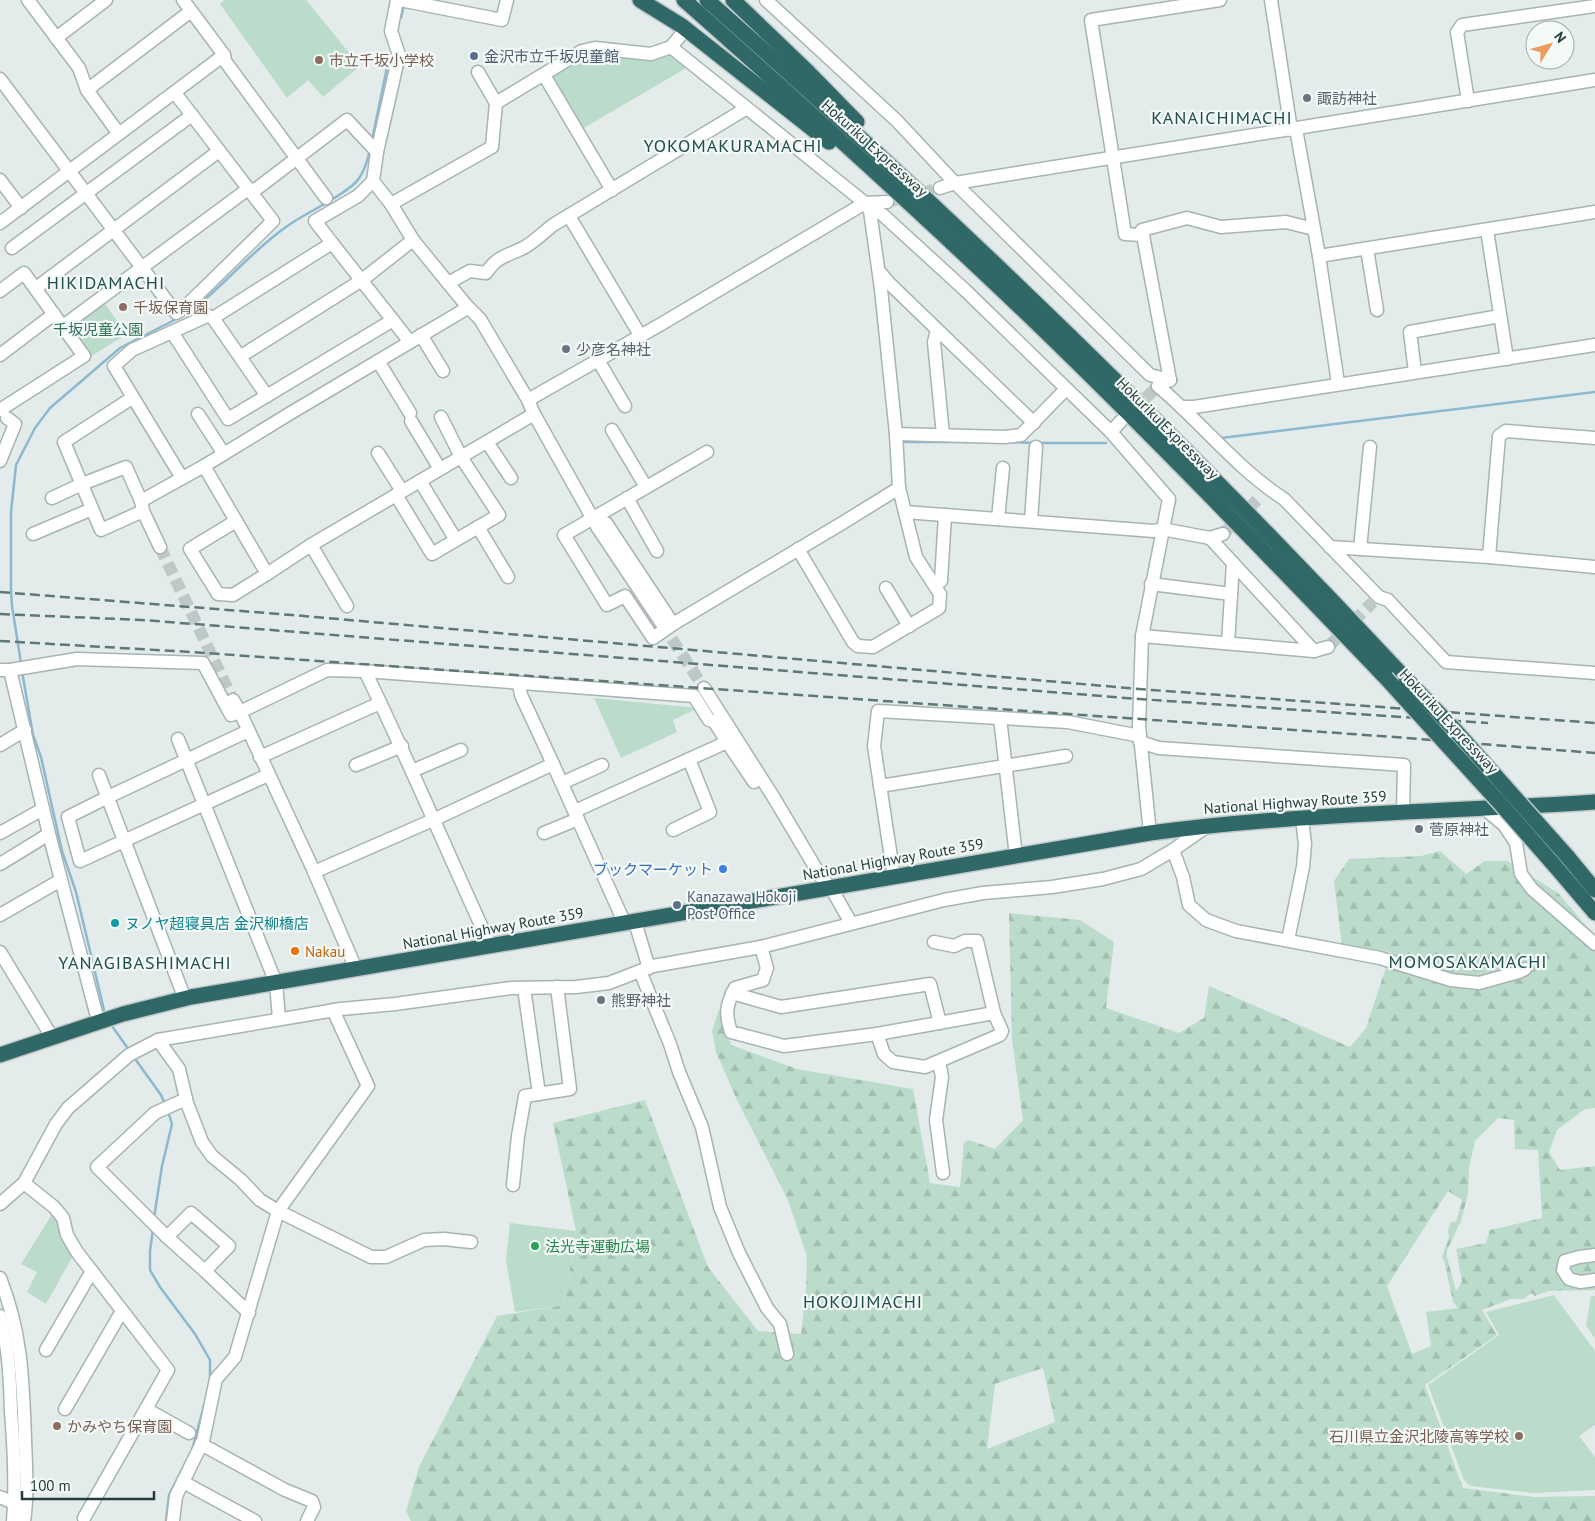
<svg xmlns="http://www.w3.org/2000/svg" width="1595" height="1521" font-family="'PT Sans','Noto Sans JP',sans-serif">
<style>
.green{fill:#bcdccb}
.forest{fill:url(#forest-firs);fill-rule:evenodd}
.lines{fill:none;stroke-linecap:round;stroke-linejoin:round}
.stream{stroke:#8db8cf;stroke-width:2.5}
.minor-tunnel{stroke:#bdc9c7;stroke-width:12;stroke-dasharray:12 6;stroke-linecap:butt}
.minor-casing{stroke:#a6b4b2;stroke-width:15}
.highway-casing{stroke:#c1c9c8;stroke-width:18}
.minor{stroke:#fff;stroke-width:12}
.highway{stroke:#306867;stroke-width:15}
.rail{stroke:#5e7876;stroke-width:2.5;stroke-dasharray:10 5;stroke-linecap:butt}
.highway-bridge-casing{stroke:#c1c9c8;stroke-width:18;stroke-linecap:butt}
.highway-bridge{stroke:#306867;stroke-width:15}
.service-dot{fill:#5c6f8a;stroke:#f3f9f7;stroke-width:2}
.education-dot{fill:#8d6e63;stroke:#f3f9f7;stroke-width:2}
.worship-dot{fill:#6b7280;stroke:#f3f9f7;stroke-width:2}
.shop-dot{fill:#3f7fe0;stroke:#f3f9f7;stroke-width:2}
.culture-dot{fill:#0f9aa8;stroke:#f3f9f7;stroke-width:2}
.food-dot{fill:#e8710a;stroke:#f3f9f7;stroke-width:2}
.leisure-dot{fill:#2e9e5b;stroke:#f3f9f7;stroke-width:2}
.labels{text-anchor:middle;dominant-baseline:central;stroke-width:4.5;stroke-linejoin:round;paint-order:stroke}
.service-label{font-size:15px;fill:#4e5e75;stroke:#f3f9f7;text-anchor:start}
.education-label{font-size:15px;fill:#785e54;stroke:#f3f9f7;text-anchor:start}
.worship-label{font-size:15px;fill:#5b616d;stroke:#f3f9f7;text-anchor:start}
.street-label{font-size:15px;fill:#233d3b;stroke:#f3f9f7}
.park-label{font-size:15px;fill:#2f7255;stroke:#f3f9f7}
.shop-label{font-size:15px;fill:#366cbe;stroke:#f3f9f7;text-anchor:end}
.culture-label{font-size:15px;fill:#0d838f;stroke:#f3f9f7;text-anchor:start}
.food-label{font-size:15px;fill:#c56008;stroke:#f3f9f7;text-anchor:start}
.leisure-label{font-size:15px;fill:#27864d;stroke:#f3f9f7;text-anchor:start}
.quarter-label{font-size:18px;letter-spacing:1px;fill:#204e4b;stroke:#f3f9f7}
</style>
<defs>
<pattern id="forest-firs" width="22" height="20" patternUnits="userSpaceOnUse" patternTransform="scale(1.25)"><rect width="22" height="20" fill="#bcdccb"/><path d="M5 1l3.5 6h-7zM16 11l3.5 6h-7z" fill="#a1beaf"/></pattern>
</defs>
<rect width="100%" height="100%" fill="#e3ecea"/>
<g class="green">
<polygon points="224,0 306,0 360,66 323,97 308,80 287,98 220,4"/>
<polygon points="591,54 656,59 669,55 675,56 688,67 582,129 552,77"/>
<polygon points="102,300 127,334 90,357 68,329"/>
<polygon points="594,698 698,708 673,720 677,732 621,758"/>
<polygon points="54,1211 74,1254 46,1304 27,1292 37,1272 21,1264"/>
<polygon points="510,1223 576,1231 564,1305 515,1312 506,1260"/>
<polygon points="1554,1295 1595,1351 1595,1425 1579,1436 1595,1457 1595,1490 1533,1493 1470,1486 1464,1480 1428,1385 1499,1335 1486,1312"/>
<polygon points="1591,1296 1595,1296 1595,1339 1586,1325"/>
</g>
<path class="forest" d="M 1440,851 L 1466,874 L 1485,861 L 1507,861 L 1558,893 L 1595,936 L 1595,1108 L 1585,1109 L 1557,1130 L 1549,1152 L 1560,1170 L 1595,1166 L 1595,1290 L 1549,1291 L 1535,1296 L 1531,1293 L 1524,1299 L 1511,1299 L 1482,1310 L 1497,1335 L 1425,1385 L 1463,1488 L 1534,1497 L 1595,1496 L 1595,1521 L 411,1521 L 406,1511 L 419,1467 L 497,1316 L 564,1305 L 576,1231 L 553,1123 L 645,1100 L 708,1267 L 758,1331 L 801,1334 L 806,1287 L 807,1256 L 787,1198 L 737,1100 L 716,1052 L 712,1031 L 719,1009 L 731,1045 L 797,1069 L 913,1089 L 930,1183 L 960,1187 L 964,1142 L 969,1140 L 995,1149 L 1023,1120 L 1012,1039 L 1009,913 L 1080,920 L 1114,942 L 1106,1008 L 1179,1033 L 1204,1018 L 1209,986 L 1350,1047 L 1366,1028 L 1391,952 L 1342,946 L 1334,881 L 1349,859 L 1421,856 ZM 1498,1118 L 1514,1120 L 1515,1149 L 1538,1150 L 1542,1218 L 1490,1230 L 1486,1243 L 1456,1249 L 1462,1282 L 1456,1291 L 1447,1257 L 1447,1250 L 1461,1221 L 1468,1194 L 1469,1168 L 1475,1141 ZM 1448,1191 L 1462,1200 L 1456,1222 L 1451,1222 L 1448,1230 L 1449,1237 L 1442,1257 L 1444,1260 L 1453,1302 L 1458,1308 L 1426,1312 L 1431,1346 L 1412,1354 L 1387,1286 ZM 1043,1368 L 1055,1422 L 987,1449 L 995,1384 Z"/>
<g class="lines">
<g class="stream">
<polyline points="401,18 404,4"/>
<polyline points="372,140 390,53"/>
<path d="M 331,200 C 356,185 363,180 370,150"/>
<path d="M 196,307 C 227,282 253,250 286,227 C 298,218 313,211 326,203"/>
<polyline points="1221,438 1595,392"/>
<polyline points="902,442 973,442"/>
<polyline points="1009,442 1033,443"/>
<polyline points="1039,443 1106,443"/>
<polyline points="21,663 12,606 11,590 11,512 16,465 35,428 50,408 120,348 190,312"/>
<polyline points="22,671 33,735 41,757 62,851 76,892 104,1010"/>
<polyline points="112,1026 129,1050"/>
<polyline points="133,1056 161,1095 165,1104"/>
<polyline points="154,1218 162,1166 172,1124 168,1111"/>
<polyline points="153,1229 150,1251 150,1270 160,1287 195,1334 210,1360 210,1380"/>
<polyline points="166,1521 169,1495 192,1450 205,1402"/>
</g>
<g class="minor-tunnel">
<polyline points="887,202 940,188"/>
<polyline points="1133,410 1158,386"/>
<polyline points="1223,534 1260,497"/>
<polyline points="160,547 233,700"/>
<polyline points="662,624 704,688"/>
<polyline points="1328,647 1373,602"/>
</g>
<defs>
<g id="minor">
<polyline points="28,0 79,68 87,90 119,134"/>
<polyline points="183,0 224,55 225,61 326,198"/>
<polyline points="397,0 391,31 399,55 377,152 373,181 391,204 413,240 466,305 480,319 528,400 534,414 598,528 662,624"/>
<polyline points="400,0 502,20 507,0"/>
<polyline points="766,0 897,121 955,183 1150,375 1170,380"/>
<polyline points="1271,0 1291,130"/>
<polyline points="56,38 106,0"/>
<polyline points="671,47 865,203 883,215 965,290 1111,432 1169,499 1142,636 1139,726 1150,833"/>
<polyline points="478,72 496,103"/>
<polyline points="544,75 612,190"/>
<polyline points="0,79 176,313 186,306 213,318 267,396"/>
<polyline points="87,90 191,11"/>
<polyline points="175,93 273,221 186,306"/>
<polyline points="1468,101 1457,32 1462,25 1595,6"/>
<polyline points="1296,129 1319,256 1338,383"/>
<polyline points="0,180 21,208"/>
<polyline points="940,188 955,183 1595,80"/>
<polyline points="391,204 492,147 496,103 582,51 595,48 651,54 671,47 680,36"/>
<polyline points="569,216 640,335"/>
<polyline points="0,223 224,55"/>
<polyline points="1487,230 1507,359"/>
<polyline points="1142,235 1125,234 1091,20 1220,0"/>
<polyline points="332,243 315,221 358,196 373,181"/>
<polyline points="12,248 192,115"/>
<polyline points="1367,249 1377,310"/>
<polyline points="1319,256 1595,212"/>
<polyline points="879,271 889,283 1034,423"/>
<path d="M 448,283 L 470,271 L 486,273 C 498,255 508,256 525,247 C 535,241 544,232 553,225 L 747,108"/>
<polyline points="36,288 219,151"/>
<polyline points="0,291 24,273 84,356 0,410"/>
<polyline points="213,318 332,243 410,342"/>
<polyline points="63,326 248,189 255,190 347,120 377,152"/>
<polyline points="937,330 934,342 943,435"/>
<polyline points="172,332 228,419 393,320"/>
<polyline points="421,335 443,371"/>
<polyline points="0,355 54,314"/>
<polyline points="241,356 362,280 413,240"/>
<polyline points="598,360 625,406"/>
<polyline points="378,361 410,413"/>
<polyline points="1415,372 1410,332 1500,316"/>
<path d="M 1170,380 L 1158,386 C 1201,422 1236,468 1284,499 L 1379,597 L 1388,600 L 1446,662 L 1595,673"/>
<polyline points="1170,380 1142,230 1187,218 1221,227 1286,222 1314,229"/>
<polyline points="132,398 64,442 101,530 143,511 141,501 204,466 289,414 464,310 466,305"/>
<polyline points="528,400 663,323 865,203 887,202"/>
<polyline points="1183,407 1194,407 1595,345"/>
<polyline points="198,414 224,454"/>
<polyline points="411,421 440,469"/>
<polyline points="612,430 646,487"/>
<polyline points="1111,432 1121,421"/>
<polyline points="896,434 1005,437 1021,435 1066,389"/>
<polyline points="487,442 511,478"/>
<polyline points="378,453 402,491"/>
<polyline points="0,461 15,424 7,418"/>
<polyline points="204,466 267,574 311,545 534,414"/>
<polyline points="182,478 114,366 132,350 207,316"/>
<polyline points="420,481 456,540"/>
<polyline points="396,495 432,554 499,515 461,457 441,417"/>
<polyline points="52,498 82,484 126,467 141,501"/>
<polyline points="627,498 657,551"/>
<polyline points="143,511 160,547"/>
<polyline points="905,512 1154,531 1162,529 1210,538 1223,534"/>
<polyline points="998,519 1003,468"/>
<polyline points="236,521 190,549 218,594 233,595 267,574"/>
<polyline points="1031,521 1036,447"/>
<polyline points="478,527 508,577"/>
<polyline points="598,528 606,523 673,624 844,522 899,488"/>
<polyline points="33,534 92,509"/>
<polyline points="1210,538 1314,651"/>
<polyline points="311,545 347,606"/>
<polyline points="1330,547 1489,557 1595,567"/>
<polyline points="798,549 853,642 858,646 873,647 939,608 940,594 916,557 899,488 896,434 881,289 870,211 865,203"/>
<polyline points="1360,549 1370,447"/>
<polyline points="1489,557 1499,436 1506,431 1595,438"/>
<polyline points="941,581 945,515"/>
<polyline points="1151,584 1231,594"/>
<polyline points="886,588 909,626"/>
<polyline points="673,624 653,638 625,596 607,605 564,535 707,452"/>
<polyline points="1142,636 1314,651 1328,647"/>
<polyline points="1228,643 1233,563"/>
<polyline points="0,670 10,670 49,834 96,1013 100,1021"/>
<polyline points="10,670 77,659 203,663 231,715 240,712 233,700"/>
<path d="M 365,671 C 409,761 448,854 490,945"/>
<polyline points="519,683 521,695 553,764"/>
<polyline points="704,688 774,798 821,877 831,888 851,923"/>
<polyline points="1000,718 1068,722 1140,736"/>
<polyline points="248,731 108,797 68,817 80,861 268,775"/>
<polyline points="178,739 276,983 279,1019"/>
<polyline points="1140,742 1159,748 1404,765 1403,812"/>
<polyline points="0,745 25,730"/>
<polyline points="260,757 380,703"/>
<polyline points="356,765 402,746"/>
<polyline points="412,771 461,750"/>
<polyline points="99,775 185,999"/>
<polyline points="562,783 602,765"/>
<polyline points="880,786 1066,756"/>
<polyline points="1486,810 1504,825 1516,843 1521,874 1532,889 1595,944"/>
<polyline points="575,811 727,742 754,782"/>
<polyline points="673,830 710,812 689,759"/>
<polyline points="0,833 43,809"/>
<polyline points="544,833 578,819"/>
<polyline points="1173,850 1183,877 1189,905 1206,920 1236,931 1380,958 1451,980 1479,983 1519,972 1525,969"/>
<polyline points="0,864 49,834"/>
<polyline points="314,872 433,820 553,764 625,924"/>
<polyline points="894,877 874,746 878,711 1000,718 1016,856"/>
<polyline points="0,915 61,880"/>
<polyline points="635,922 649,968"/>
<polyline points="1288,940 1303,867 1305,844 1302,819"/>
<path d="M 761,947 L 767,968 L 763,980 L 735,988 C 726,1005 725,1014 731,1032 L 784,1046 L 877,1034 L 994,1013 L 977,941 L 965,941 L 954,946 L 934,942"/>
<polyline points="0,952 52,1037"/>
<polyline points="356,969 312,867 240,712 327,670 365,671 694,696 709,720 714,721 727,742"/>
<polyline points="640,971 670,1044 679,1072 702,1127 720,1207 739,1253 767,1308 780,1324 787,1354"/>
<polyline points="524,988 539,1094"/>
<polyline points="732,993 781,1007 930,984 940,1023"/>
<polyline points="877,1034 884,1054 893,1062 925,1067 1000,1035 1002,1031 994,1013"/>
<polyline points="158,1040 179,1069 187,1103 202,1142 212,1156 241,1180 260,1200 278,1211 371,1257 386,1257 424,1240 444,1239 471,1242"/>
<polyline points="939,1062 942,1077 936,1120 943,1173"/>
<polyline points="186,1099 155,1113 97,1167 167,1237 205,1271 249,1313"/>
<polyline points="24,1183 54,1207 63,1218 67,1235 77,1252 168,1370 84,1518"/>
<polyline points="513,1185 518,1136 525,1096 570,1089 557,987"/>
<polyline points="0,1204 24,1183 56,1124 68,1108 129,1055 158,1040 341,1009 395,1004 511,988 576,987 609,983 653,966 761,947 944,900 983,893 1052,887 1103,879 1141,869 1173,850 1206,827"/>
<polyline points="167,1237 191,1213 229,1246 205,1271"/>
<polyline points="1595,1255 1579,1257 1565,1261 1563,1270 1569,1279 1580,1282 1595,1280"/>
<path d="M 0,1278 C 22,1333 23,1382 25,1440 C 26,1467 28,1494 24,1521"/>
<path d="M 0,1316 C 9,1348 10,1380 11,1412 C 14,1449 16,1485 13,1521"/>
<polyline points="46,1350 92,1271"/>
<polyline points="65,1409 122,1311"/>
<polyline points="146,1409 189,1433"/>
<polyline points="201,1444 285,1490 312,1501 314,1507 307,1521"/>
<polyline points="183,1482 255,1521"/>
<polyline points="0,1497 14,1503 18,1507"/>
<polyline points="173,1521 176,1496 203,1441 216,1379 235,1357 278,1211 368,1086 333,1010"/>
</g>
<g id="highway">
<polyline points="640,0 682,26 829,142"/>
<path d="M 684,0 C 798,101 911,203 1021,308 C 1146,428 1266,553 1386,678"/>
<path d="M 707,0 C 951,215 1184,441 1406,679"/>
<polyline points="733,0 808,72 857,122"/>
<polyline points="1567,856 1595,890"/>
<polyline points="1555,866 1595,913"/>
<path d="M 0,1055 L 123,1014 L 191,997 L 1150,833 C 1298,813 1447,812 1595,802"/>
</g>
</defs>
<use href="#minor" class="minor-casing"/>
<use href="#highway" class="highway-casing"/>
<use href="#minor" class="minor"/>
<use href="#highway" class="highway"/>
<g class="rail">
<polyline points="0,592 292,615 1139,689 1595,723"/>
<polyline points="0,614 142,620 246,628 1139,699 1488,723"/>
<polyline points="0,641 191,652 1394,737 1595,753"/>
</g>
<defs>
<g id="highway-bridge">
<polyline points="1386,678 1498,801 1555,866"/>
<polyline points="1406,679 1454,729 1567,856"/>
</g>
</defs>
<use href="#highway-bridge" class="highway-bridge-casing"/>
<use href="#highway-bridge" class="highway-bridge"/>
</g>
<g class="service-dot">
<circle cx="474" cy="56" r="5"/>
<circle cx="677" cy="905" r="5"/>
</g>
<g class="education-dot">
<circle cx="319" cy="60" r="5"/>
<circle cx="123" cy="307" r="5"/>
<circle cx="57" cy="1426" r="5"/>
<circle cx="1519" cy="1436" r="5"/>
</g>
<g class="worship-dot">
<circle cx="1307" cy="98" r="5"/>
<circle cx="566" cy="349" r="5"/>
<circle cx="1419" cy="829" r="5"/>
<circle cx="601" cy="1000" r="5"/>
</g>
<circle class="shop-dot" cx="723" cy="869" r="5"/>
<circle class="culture-dot" cx="115" cy="923" r="5"/>
<circle class="food-dot" cx="295" cy="951" r="5"/>
<circle class="leisure-dot" cx="535" cy="1246" r="5"/>
<g class="labels">
<g class="service-label">
<text x="484" y="56">金沢市立千坂児童館</text>
<text x="687" y="896">Kanazawa Hokoji<tspan x="687" dy="17">Post Office</tspan></text>
</g>
<g class="education-label">
<text x="329" y="60">市立千坂小学校</text>
<text x="133" y="307">千坂保育園</text>
<text x="67" y="1426">かみやち保育園</text>
<text x="1509" y="1436" text-anchor="end">石川県立金沢北陵高等学校</text>
</g>
<g class="worship-label">
<text x="1317" y="98">諏訪神社</text>
<text x="576" y="349">少彦名神社</text>
<text x="1429" y="829">菅原神社</text>
<text x="611" y="1000">熊野神社</text>
</g>
<g class="street-label">
<text transform="translate(875 148) rotate(42)">Hokuriku Expressway</text>
<text transform="translate(1168 428) rotate(45)">Hokuriku Expressway</text>
<text transform="translate(1449 721) rotate(47)">Hokuriku Expressway</text>
<text transform="translate(1295 802) rotate(-4)">National Highway Route 359</text>
<text transform="translate(893 859) rotate(-10)">National Highway Route 359</text>
<text transform="translate(493 928) rotate(-10)">National Highway Route 359</text>
</g>
<g class="park-label">
<text x="98" y="329">千坂児童公園</text>
</g>
<g class="shop-label">
<text x="713" y="869">ブックマーケット</text>
</g>
<g class="culture-label">
<text x="125" y="923">ヌノヤ超寝具店 金沢柳橋店</text>
</g>
<g class="food-label">
<text x="305" y="951">Nakau</text>
</g>
<g class="leisure-label">
<text x="545" y="1246">法光寺運動広場</text>
</g>
<g class="quarter-label">
<text x="1222" y="117">KANAICHIMACHI</text>
<text x="733" y="145">YOKOMAKURAMACHI</text>
<text x="106" y="282">HIKIDAMACHI</text>
<text x="1468" y="961">MOMOSAKAMACHI</text>
<text x="145" y="962">YANAGIBASHIMACHI</text>
<text x="863" y="1301">HOKOJIMACHI</text>
</g>
</g>
<g transform="translate(1550 45) rotate(53)"><circle r="24" fill="#f3f9f7" stroke="#a0aeac"/>
<path d="M0-4L9 19L0 12L-9 19Z" fill="#ec9d60"/>
<text y="-8" font-size="14" font-weight="bold" text-anchor="middle" fill="#233d3b">N</text>
</g>
<path d="M22 1491v8h132v-8" fill="none" stroke="#233d3b" stroke-width="2.5"/>
<text x="30" y="1491" font-size="15" fill="#233d3b" stroke="#f3f9f7" stroke-width="4" paint-order="stroke">100 m</text>
</svg>
